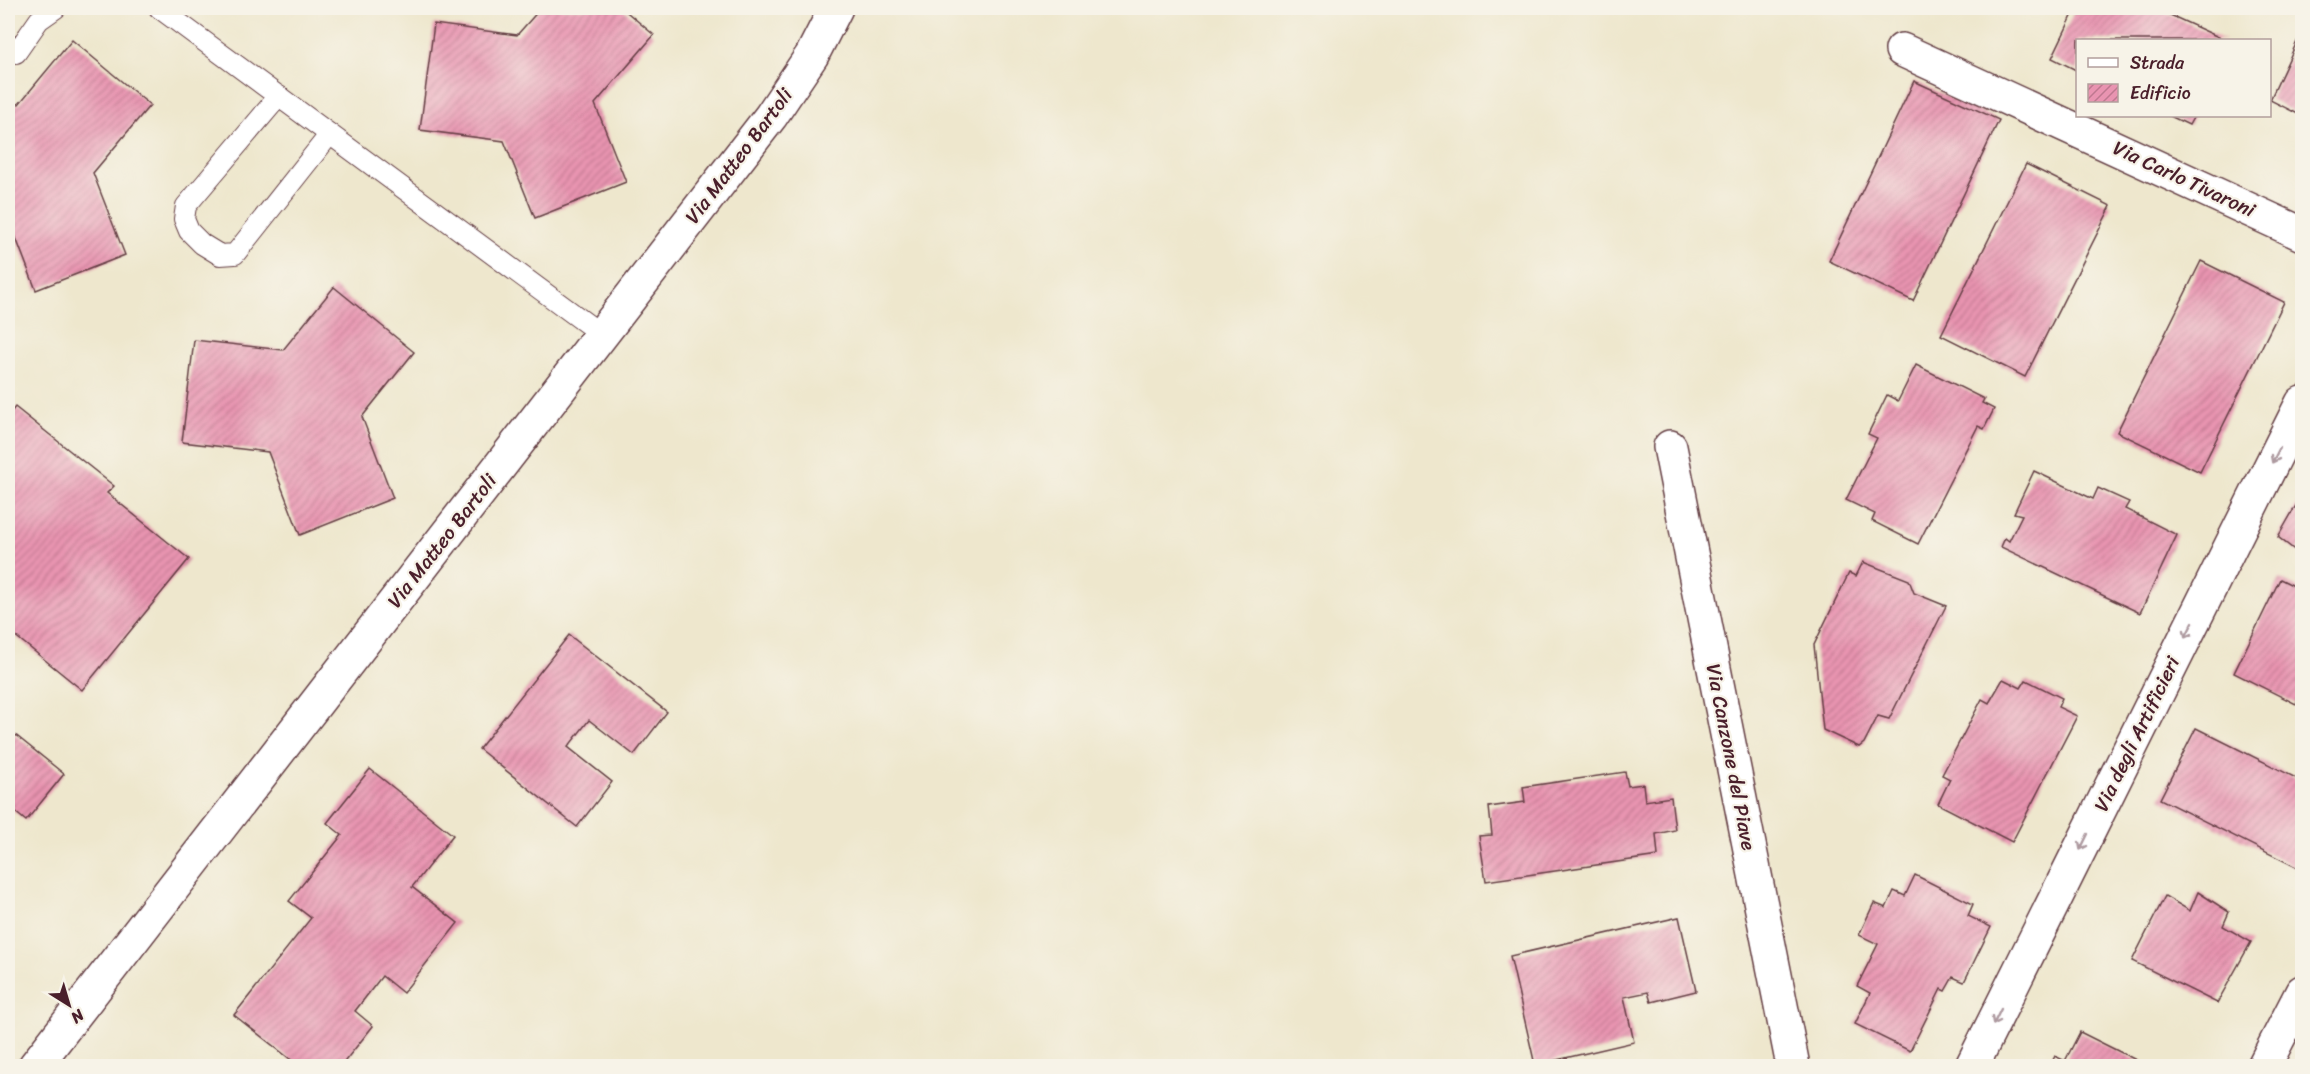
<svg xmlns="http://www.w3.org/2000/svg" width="2310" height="1074" font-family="Sriracha,sans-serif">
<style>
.building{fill:url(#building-hatch)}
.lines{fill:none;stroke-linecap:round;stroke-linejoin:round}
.lane-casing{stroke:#633d43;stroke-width:22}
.street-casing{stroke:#633d43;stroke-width:36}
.lane{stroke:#fff;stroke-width:20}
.street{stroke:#fff;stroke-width:33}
.oneway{stroke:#ae9aa0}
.labels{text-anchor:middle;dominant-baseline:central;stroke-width:4.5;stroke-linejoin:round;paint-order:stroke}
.street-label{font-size:20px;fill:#4a1f2b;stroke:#f7f3e8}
</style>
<defs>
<pattern id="building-hatch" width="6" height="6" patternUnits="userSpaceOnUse" patternTransform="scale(1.5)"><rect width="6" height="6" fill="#e994b1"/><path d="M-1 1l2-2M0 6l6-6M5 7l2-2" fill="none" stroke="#bf7890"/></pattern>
</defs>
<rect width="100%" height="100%" fill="#f7f3e8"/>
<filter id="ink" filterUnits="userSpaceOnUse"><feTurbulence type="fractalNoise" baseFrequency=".0167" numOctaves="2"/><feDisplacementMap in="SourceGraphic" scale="12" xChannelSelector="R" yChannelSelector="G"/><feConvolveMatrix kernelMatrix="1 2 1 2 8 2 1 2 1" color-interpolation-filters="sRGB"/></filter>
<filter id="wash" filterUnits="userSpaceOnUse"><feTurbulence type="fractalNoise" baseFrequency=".008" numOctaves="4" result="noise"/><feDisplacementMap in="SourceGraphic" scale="24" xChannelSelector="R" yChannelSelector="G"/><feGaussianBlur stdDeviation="1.35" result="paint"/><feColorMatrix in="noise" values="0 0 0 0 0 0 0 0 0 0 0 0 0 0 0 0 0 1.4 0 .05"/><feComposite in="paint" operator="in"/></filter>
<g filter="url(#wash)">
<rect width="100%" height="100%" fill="#eee7cd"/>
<g id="blocks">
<g class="building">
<polygon points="541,8 622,8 654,35 595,104 626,182 535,218 504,141 420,130 434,24 517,35"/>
<polygon points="2076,8 2155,8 2225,40 2078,40 2078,71 2052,58"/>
<polygon points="2302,31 2302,116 2270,100"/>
<polygon points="72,40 150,105 93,173 125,255 36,290 8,217 8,103 19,104"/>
<polygon points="1914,81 1999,120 1913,301 1829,261"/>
<polygon points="2170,116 2194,116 2189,125"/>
<polygon points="2026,164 2111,206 2025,377 1941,335"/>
<polygon points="2201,261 2284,302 2200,472 2117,432"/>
<polygon points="334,287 414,352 362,417 393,498 300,535 268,452 182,442 194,340 283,350"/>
<polygon points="1916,365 1984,399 1982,403 1994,409 1984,429 1978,426 1918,544 1872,521 1875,514 1846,500 1877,438 1868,434 1887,395 1898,401"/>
<polygon points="15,407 114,486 107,493 189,559 82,690 8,630 8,416"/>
<polygon points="2034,471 2093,499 2098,488 2129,502 2125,509 2177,535 2140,613 2001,547 2005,538 2009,541 2022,515 2014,513"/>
<polygon points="2302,495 2302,545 2297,552 2278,537"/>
<polygon points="1863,562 1909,580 1914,593 1946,606 1889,719 1878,716 1864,743 1859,747 1823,730 1814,645 1849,573 1856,576"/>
<polygon points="2280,579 2302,590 2302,691 2296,704 2234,673"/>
<polygon points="569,635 667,712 634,755 589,720 568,747 612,782 577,827 479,749"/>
<polygon points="2003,679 2021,688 2026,680 2062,698 2058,707 2077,716 2012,842 1938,804 1950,779 1942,775 1982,699 1989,703"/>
<polygon points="2196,728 2302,781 2302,870 2160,799"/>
<polygon points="8,729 64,774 26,821 8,806"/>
<polygon points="370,769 453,835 412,887 458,923 403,993 382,976 355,1011 373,1026 341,1066 299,1066 234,1015 311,918 289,901 342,835 327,823"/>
<polygon points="1625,772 1628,786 1643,784 1645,801 1671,797 1675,830 1656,834 1658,856 1486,881 1479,836 1492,835 1489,807 1525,802 1523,787"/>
<polygon points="1915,875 1973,904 1968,916 1991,927 1964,982 1953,977 1945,991 1941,989 1910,1051 1855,1024 1870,993 1857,986 1878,944 1859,935 1874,903 1886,908 1894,891 1905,896"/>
<polygon points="2198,892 2229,912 2223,926 2251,942 2217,1003 2132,961 2165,896 2190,911"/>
<polygon points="1679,917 1696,991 1651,1002 1648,992 1624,997 1634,1042 1535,1065 1510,956"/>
<polygon points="2080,1032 2148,1066 2050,1066 2055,1056 2065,1061"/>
</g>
</g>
</g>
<g filter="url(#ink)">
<use href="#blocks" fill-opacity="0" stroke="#633d43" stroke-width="1.5"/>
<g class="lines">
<defs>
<g id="lane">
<polyline points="159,8 602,335"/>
<polyline points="16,53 39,20 56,8"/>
<polyline points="279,96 186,206 184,219 189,231 202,244 220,255 235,254 330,134"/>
</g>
<g id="street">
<polyline points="1902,50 2302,234"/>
<polyline points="1670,447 1793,1066"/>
<polyline points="35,1066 771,116 812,55 836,8"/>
<polyline points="1972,1066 2302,403"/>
<polyline points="2264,1066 2302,992"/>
</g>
</defs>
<use href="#lane" class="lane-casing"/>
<use href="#street" class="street-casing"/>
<use href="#lane" class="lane"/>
<use href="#street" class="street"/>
</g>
<defs><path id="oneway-shaft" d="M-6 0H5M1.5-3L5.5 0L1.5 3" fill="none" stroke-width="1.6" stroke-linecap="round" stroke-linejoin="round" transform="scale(1.5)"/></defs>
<g class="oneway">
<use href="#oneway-shaft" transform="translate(2276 455) rotate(117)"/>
<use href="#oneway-shaft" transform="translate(2189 630) rotate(117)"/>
<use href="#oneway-shaft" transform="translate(2084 842) rotate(116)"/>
<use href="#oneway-shaft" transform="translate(1997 1017) rotate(116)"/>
</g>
</g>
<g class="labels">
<g class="street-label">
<text transform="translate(739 156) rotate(-53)">Via Matteo Bartoli</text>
<text transform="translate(2184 179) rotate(25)">Via Carlo Tivaroni</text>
<text transform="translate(442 541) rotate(-52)">Via Matteo Bartoli</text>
<text transform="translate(2137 734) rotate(-64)">Via degli Artificieri</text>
<text transform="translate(1731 757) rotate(79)">Via Canzone del Piave</text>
</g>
</g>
<rect width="2310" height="1074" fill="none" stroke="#f7f3e8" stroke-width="30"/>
<rect x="2076" y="39" width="195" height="78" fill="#f7f3e8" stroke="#b29e9c" stroke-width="1.5"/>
<rect x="2088" y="58" width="30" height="9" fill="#ffffff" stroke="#b29e9c" stroke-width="1.5"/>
<text x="2130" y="69" font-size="18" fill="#4a1f2b">Strada</text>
<rect x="2088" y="84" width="30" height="18" fill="url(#building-hatch)" stroke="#b29e9c" stroke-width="1.5"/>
<text x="2130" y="99" font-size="18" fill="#4a1f2b">Edificio</text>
<g transform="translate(69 1005) rotate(143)" stroke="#f7f3e8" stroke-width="4.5" paint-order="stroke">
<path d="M0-4.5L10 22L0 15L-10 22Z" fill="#4a1f2b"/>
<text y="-9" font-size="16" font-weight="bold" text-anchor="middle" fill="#4a1f2b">N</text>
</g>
</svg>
